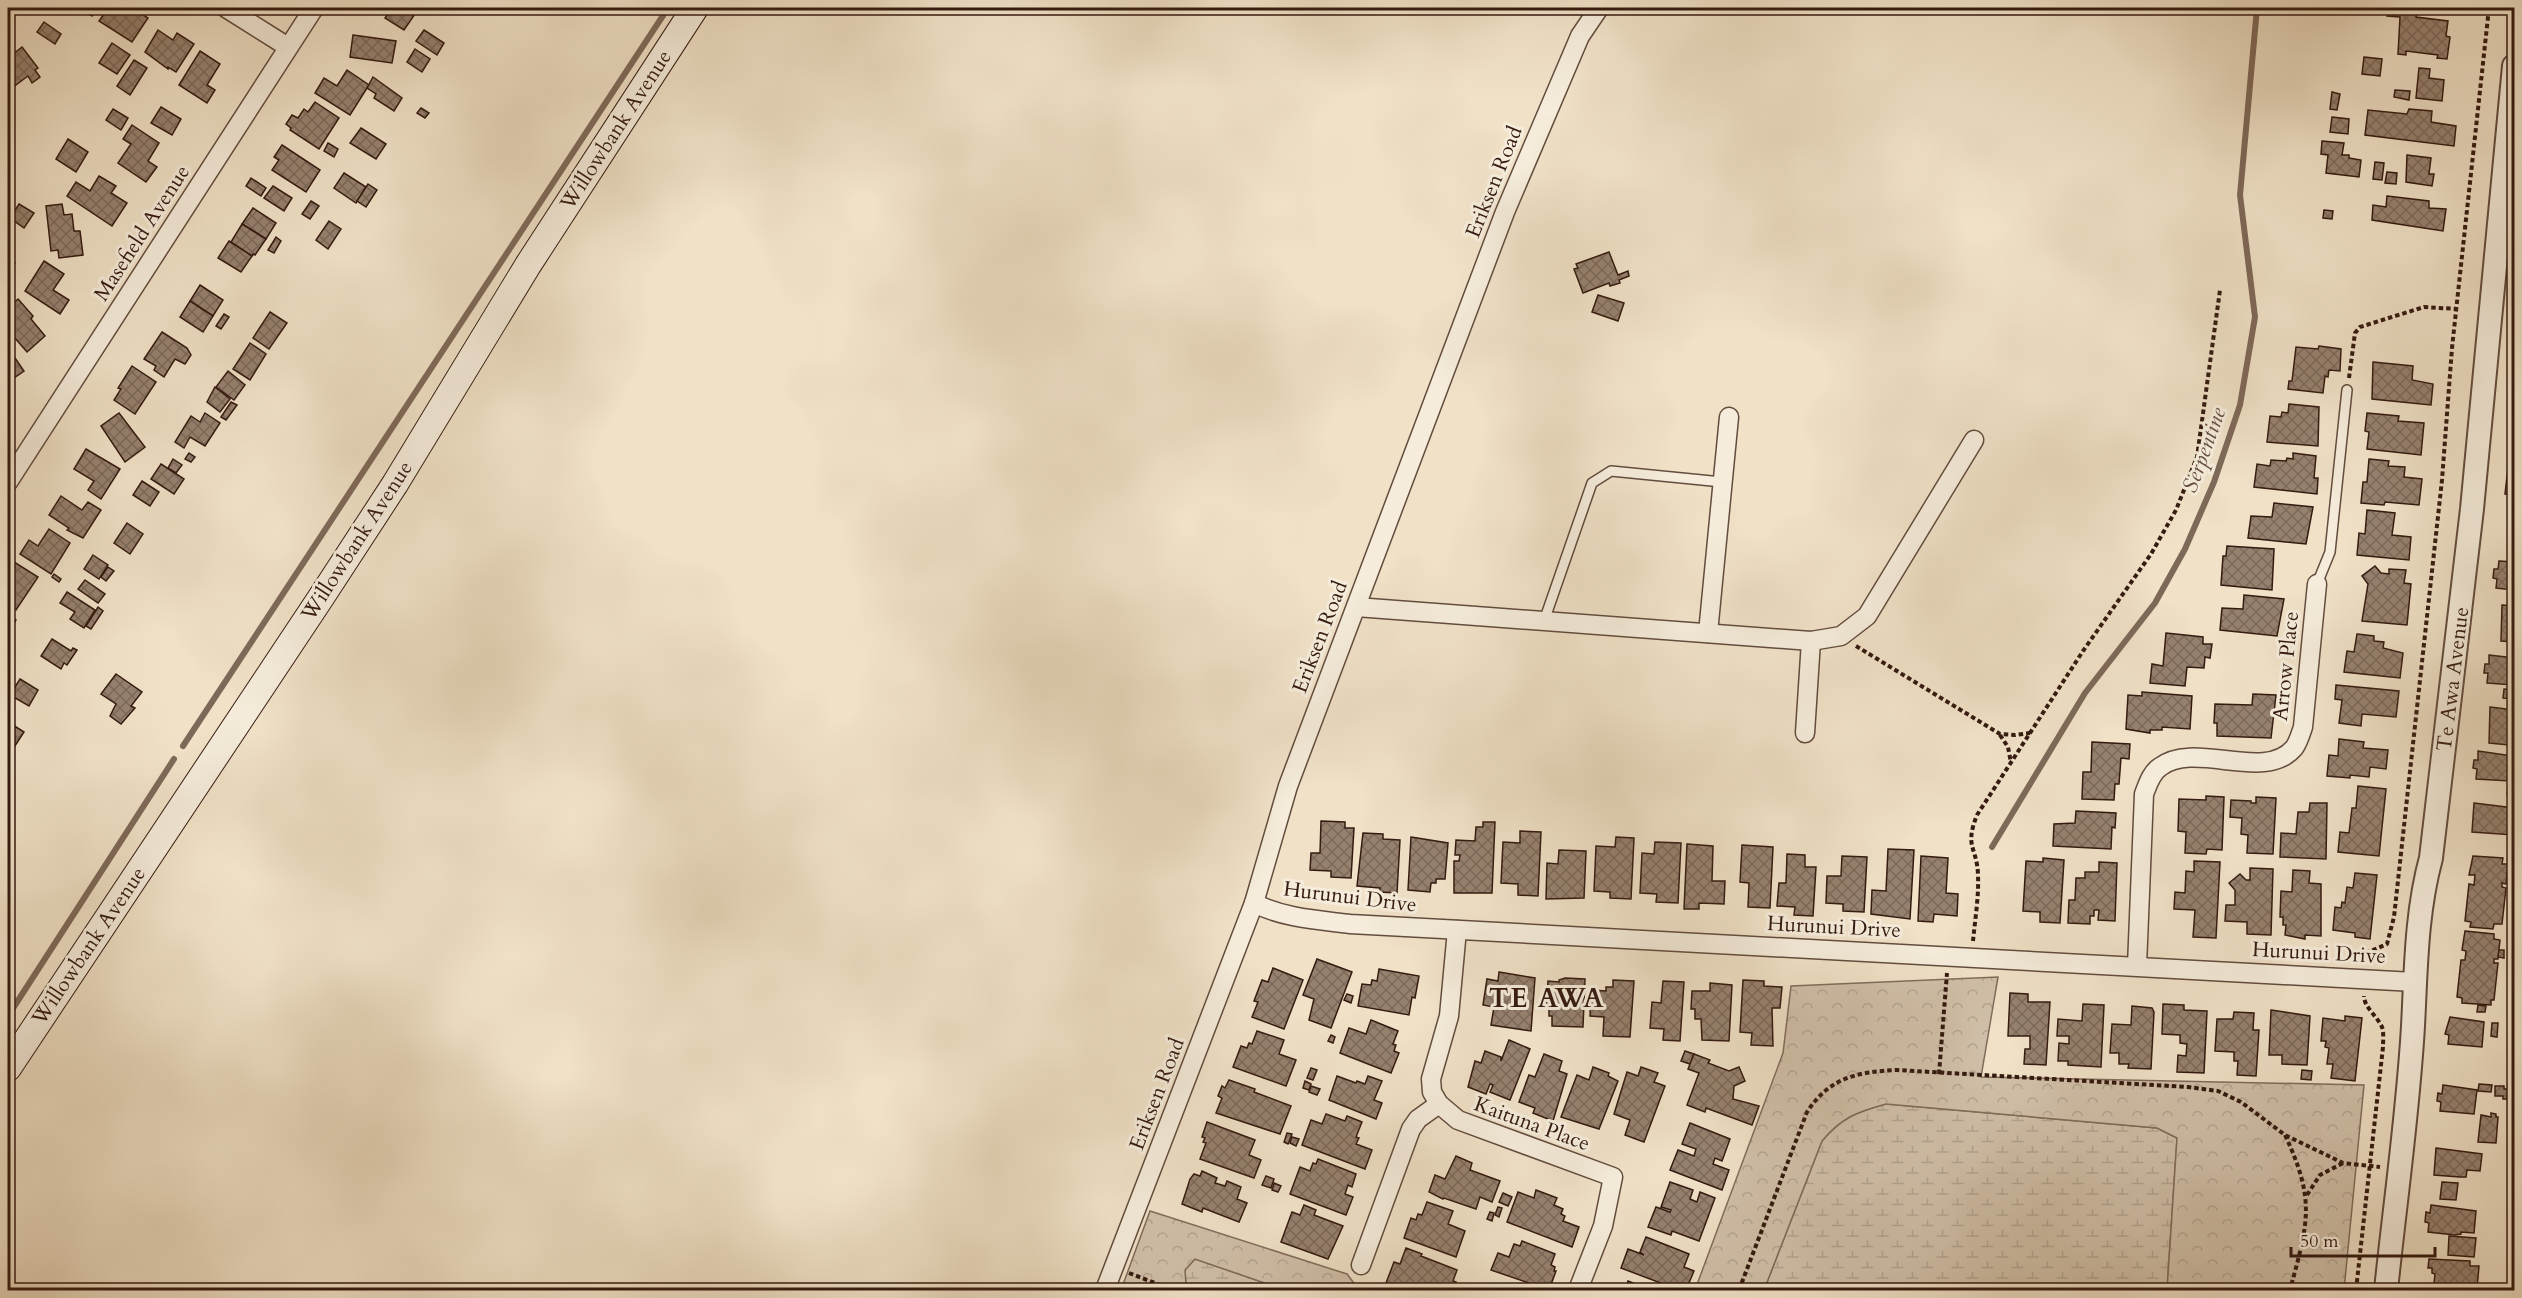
<svg xmlns="http://www.w3.org/2000/svg" width="2522" height="1298" font-family="Cardo,serif">
<style>
.wetland{fill:url(#wetland-marsh);stroke:#826c5c;stroke-width:1.5}
.park{fill:url(#park-crowns);stroke:#826c5c;stroke-width:1.5}
.lines{fill:none;stroke-linecap:round;stroke-linejoin:round}
.stream{stroke:#7e6959;stroke-width:6}
.building{fill:url(#building-cross-hatch);stroke:#341a10;stroke-width:1.5}
.service-casing{stroke:#634c3e;stroke-width:12}
.minor-casing{stroke:#634c3e;stroke-width:21}
.tertiary-casing{stroke:#634c3e;stroke-width:26}
.secondary-casing{stroke:#341a10;stroke-width:28}
.path{stroke:#341a10;stroke-width:4;stroke-dasharray:4.5 3;stroke-linecap:butt}
.service{stroke:#f5ecdb;stroke-width:9}
.minor{stroke:#f5ecdb;stroke-width:18}
.tertiary{stroke:#f5ecdb;stroke-width:22}
.secondary{stroke:#f5ecdb;stroke-width:26}
.labels{text-anchor:middle;dominant-baseline:central;stroke-width:6;stroke-linejoin:round;paint-order:stroke}
.street-label{font-size:21px;fill:#341a10;stroke:#f5ecdb}
.water-label{font-size:22px;font-style:italic;fill:#664e40;stroke:#f5ecdb}
.district-label{font-size:27px;font-weight:bold;letter-spacing:1.5px;fill:#341a10;stroke:#f5ecdb}
</style>
<defs>
<pattern id="wetland-marsh" width="20" height="14" patternUnits="userSpaceOnUse" patternTransform="scale(1.5)"><rect width="20" height="14" fill="#d0bfa8"/><path d="M1 5h8M5 5V1M11 12h8M15 12V8" fill="none" stroke="#b3a490"/></pattern>
<pattern id="park-crowns" width="20" height="18" patternUnits="userSpaceOnUse" patternTransform="scale(1.5)"><rect width="20" height="18" fill="#d0bfa8"/><path d="M2 6a3 3 0 1 1 6 0M12 15a3 3 0 1 1 6 0" fill="none" stroke="#b3a490"/></pattern>
<pattern id="building-cross-hatch" width="8" height="8" patternUnits="userSpaceOnUse" patternTransform="scale(1.5)"><rect width="8" height="8" fill="#96816f"/><path d="M0 0l8 8M0 8l8-8" fill="none" stroke="#7b695a"/></pattern>
</defs>
<rect width="100%" height="100%" fill="#f0e1c7"/>
<filter id="stains"><feTurbulence type="fractalNoise" baseFrequency=".00333" numOctaves="4"/><feColorMatrix values="0 0 0 0 .2 0 0 0 0 .09 0 0 0 0 .02 0 0 0 .5 -.17"/></filter>
<radialGradient id="worn" r=".72"><stop offset=".6" stop-color="#630" stop-opacity="0"/><stop offset="1" stop-color="#630" stop-opacity=".3"/></radialGradient>
<g class="wetland">
<path d="M 1886,1104 L 2157,1128 L 2177,1138 L 2167,1290 L 1764,1290 L 1822,1141 C 1842,1117 1857,1112 1886,1104 Z"/>
<polygon points="1195,1259 1285,1290 1200,1290 1186,1285 1185,1270"/>
</g>
<g class="park">
<path d="M 1998,977 L 1981,1077 L 2364,1085 L 2344,1290 L 2167,1290 L 2177,1138 L 2157,1128 L 1886,1104 C 1857,1112 1842,1117 1822,1141 L 1764,1290 L 1695,1290 L 1783,1053 L 1791,986 Z"/>
<polygon points="1150,1211 1347,1274 1359,1290 1285,1290 1195,1259 1185,1270 1186,1285 1200,1290 1121,1290"/>
</g>
<g class="lines">
<g class="stream">
<polyline points="183,746 668,8"/>
<polyline points="1992,847 2085,693 2155,603 2185,549 2214,482 2240,405 2255,317 2240,195 2257,8"/>
<polyline points="8,1016 174,759"/>
</g>
</g>
<g class="building">
<polygon points="79,8 97,8 92,16"/>
<polygon points="108,8 124,8 132,12 134,9 148,18 132,42 99,21"/>
<polygon points="392,8 419,8 404,30 385,18"/>
<polygon points="2388,8 2418,8 2416,17 2448,21 2446,36 2450,37 2447,59 2437,58 2438,55 2406,51 2406,55 2398,54 2400,17 2387,16"/>
<polygon points="44,22 61,34 55,44 37,32"/>
<polygon points="158,30 173,40 177,33 194,44 176,72 168,67 168,69 145,52"/>
<polygon points="424,30 444,43 437,55 416,41"/>
<polygon points="353,35 396,41 392,63 350,57"/>
<polygon points="112,43 130,55 117,74 99,63"/>
<polygon points="22,47 38,68 35,70 40,77 32,83 28,76 9,90 8,58"/>
<polygon points="415,49 430,59 422,72 407,62"/>
<polygon points="200,51 220,64 207,85 215,90 207,103 179,85"/>
<polygon points="2364,57 2382,59 2380,76 2362,74"/>
<polygon points="134,60 147,68 130,95 117,86"/>
<polygon points="2419,68 2430,69 2429,78 2444,80 2442,101 2416,98"/>
<polygon points="347,70 369,85 350,115 315,93 324,78 337,86"/>
<polygon points="373,77 402,98 394,111 374,98 376,94 367,88"/>
<polygon points="2395,90 2410,91 2409,100 2394,97"/>
<polygon points="2332,92 2340,94 2337,110 2330,109"/>
<polygon points="315,102 339,118 319,149 290,130 291,128 286,124 292,115 298,118 304,109 308,112"/>
<polygon points="161,107 181,119 172,135 151,123"/>
<polygon points="421,108 429,113 425,118 417,113"/>
<polygon points="113,109 128,118 121,130 106,120"/>
<polygon points="2409,109 2432,111 2431,122 2456,126 2454,146 2365,135 2368,110 2407,114"/>
<polygon points="2332,117 2349,119 2348,134 2330,132"/>
<polygon points="132,125 159,143 148,161 157,167 146,182 118,163 131,144 123,139"/>
<polygon points="361,128 386,144 376,159 350,143"/>
<polygon points="68,139 88,152 76,172 56,159"/>
<polygon points="2322,141 2344,143 2342,155 2349,155 2349,158 2361,160 2359,177 2326,173 2328,155 2321,154"/>
<polygon points="328,143 338,149 334,157 324,151"/>
<polygon points="282,145 320,170 306,192 272,170 279,160 274,157"/>
<polygon points="2407,155 2431,158 2429,174 2434,174 2432,186 2406,182"/>
<polygon points="2375,162 2384,163 2382,180 2373,179"/>
<polygon points="2387,172 2397,173 2396,184 2385,183"/>
<polygon points="344,173 366,187 356,203 334,188"/>
<polygon points="99,176 116,186 111,193 127,203 112,226 67,196 76,182 90,191"/>
<polygon points="251,178 266,188 261,196 246,186"/>
<polygon points="368,184 377,190 366,207 357,201"/>
<polygon points="273,186 292,198 284,211 264,198"/>
<polygon points="2387,196 2429,201 2429,208 2446,209 2443,231 2372,220 2373,205 2386,207"/>
<polygon points="311,201 319,206 310,219 302,214"/>
<polygon points="19,204 34,213 24,228 10,218"/>
<polygon points="62,204 64,215 72,214 74,231 80,231 83,255 59,258 58,250 51,251 46,206"/>
<polygon points="253,208 276,223 266,239 242,224"/>
<polygon points="2324,210 2333,211 2332,219 2323,218"/>
<polygon points="329,221 341,229 328,249 316,240"/>
<polygon points="242,224 266,239 255,255 253,254 252,256 231,242"/>
<polygon points="276,237 281,241 274,253 268,250"/>
<polygon points="229,241 252,256 241,272 218,258"/>
<polygon points="1609,252 1618,275 1628,271 1629,276 1619,280 1620,283 1610,286 1609,283 1583,293 1574,269 1578,268 1576,264"/>
<polygon points="8,258 15,263 8,274"/>
<polygon points="44,261 64,274 53,290 69,300 60,314 25,291"/>
<polygon points="200,285 223,300 213,316 190,301"/>
<polygon points="1598,295 1624,303 1618,321 1592,312"/>
<polygon points="18,299 33,316 31,319 45,336 27,352 8,330 12,327 8,323 8,308"/>
<polygon points="190,301 213,316 203,332 180,317"/>
<polygon points="270,312 287,323 269,349 253,338"/>
<polygon points="224,314 229,317 221,329 216,326"/>
<polygon points="162,332 187,348 191,355 185,364 175,359 164,377 154,370 156,366 144,359"/>
<polygon points="250,343 266,354 250,380 233,369"/>
<polygon points="2319,346 2341,349 2340,371 2329,370 2328,377 2325,376 2323,393 2288,389 2289,381 2292,381 2296,347 2318,349"/>
<polygon points="15,358 24,371 8,382 8,360 9,363"/>
<polygon points="2373,362 2413,366 2412,380 2433,384 2431,405 2372,399"/>
<polygon points="132,366 156,382 135,414 114,400 121,389 118,388"/>
<polygon points="228,371 245,385 234,400 216,387"/>
<polygon points="215,387 230,399 220,412 207,402"/>
<polygon points="231,402 237,405 226,420 221,417"/>
<polygon points="2289,404 2319,407 2318,446 2267,442 2270,416 2281,417 2282,412 2288,413"/>
<polygon points="119,413 145,447 125,462 101,426"/>
<polygon points="205,413 220,423 205,446 190,437 184,448 175,442 191,416 200,422"/>
<polygon points="2367,413 2399,416 2398,421 2424,423 2421,455 2367,449 2369,432 2365,431"/>
<polygon points="86,449 120,469 101,499 88,490 94,481 74,469"/>
<polygon points="189,453 195,457 191,462 185,459"/>
<polygon points="2293,453 2316,456 2314,478 2318,478 2317,494 2254,487 2257,464 2270,466 2271,460 2286,461 2287,458 2293,459"/>
<polygon points="173,459 182,465 176,473 168,468"/>
<polygon points="2369,459 2389,461 2388,466 2405,467 2404,477 2422,479 2419,505 2385,502 2384,505 2361,503 2363,482 2367,482"/>
<polygon points="161,464 184,479 174,494 151,479"/>
<polygon points="2508,467 2514,468 2514,495 2505,494"/>
<polygon points="142,481 159,492 150,506 133,495"/>
<polygon points="61,496 82,510 88,502 101,510 83,538 67,530 69,528 49,515"/>
<polygon points="2274,503 2313,507 2306,544 2248,538 2251,516 2272,517"/>
<polygon points="2367,510 2395,513 2392,535 2411,537 2409,560 2357,555 2359,533 2365,534"/>
<polygon points="127,523 143,534 130,554 114,543"/>
<polygon points="49,529 70,543 51,574 20,554 29,540 38,546"/>
<polygon points="2227,546 2274,549 2272,590 2221,585 2223,556 2226,556"/>
<polygon points="93,555 108,565 99,579 84,569"/>
<polygon points="2499,561 2514,562 2514,590 2496,588 2497,579 2493,578 2494,569 2498,569"/>
<polygon points="14,562 38,577 16,610 8,604 8,573"/>
<polygon points="2375,566 2381,573 2389,574 2389,569 2406,570 2404,583 2411,584 2407,625 2362,621 2368,584 2362,576"/>
<polygon points="108,567 114,571 106,581 101,577"/>
<polygon points="54,574 61,579 59,582 52,577"/>
<polygon points="85,580 105,594 98,603 78,589"/>
<polygon points="67,592 95,610 84,628 70,619 75,612 60,603"/>
<polygon points="2244,595 2284,599 2277,636 2220,630 2222,608 2243,609"/>
<polygon points="2502,605 2514,606 2514,642 2501,641"/>
<polygon points="98,607 103,611 91,629 86,626"/>
<polygon points="8,614 16,620 8,634"/>
<polygon points="2166,633 2203,637 2203,644 2212,644 2210,658 2205,657 2204,668 2187,667 2185,686 2150,683 2152,664 2163,666"/>
<polygon points="2357,634 2374,636 2374,641 2384,642 2383,648 2403,653 2400,678 2344,672 2347,651 2354,652"/>
<polygon points="52,639 71,651 73,648 77,650 67,665 64,663 61,669 41,656"/>
<polygon points="2489,655 2514,658 2514,685 2487,683 2488,673 2484,673 2485,664 2489,664"/>
<polygon points="116,674 142,692 131,706 135,708 121,724 110,716 116,704 101,694"/>
<polygon points="20,679 38,690 29,706 10,695"/>
<polygon points="2336,685 2399,691 2396,717 2362,714 2361,726 2339,723 2342,700 2335,699"/>
<polygon points="2504,689 2514,690 2514,699 2503,698"/>
<polygon points="2142,692 2192,696 2190,729 2162,727 2162,730 2150,730 2150,733 2126,729 2128,695 2142,696"/>
<polygon points="2253,694 2276,695 2271,738 2217,736 2217,723 2214,723 2215,704 2252,705"/>
<polygon points="2490,707 2514,710 2514,735 2511,734 2509,745 2489,743"/>
<polygon points="8,724 11,727 13,725 24,732 9,755"/>
<polygon points="2339,739 2364,742 2363,748 2388,750 2386,769 2370,767 2369,777 2350,775 2350,778 2327,776 2329,755 2338,756"/>
<polygon points="2092,742 2130,744 2129,759 2121,758 2119,784 2115,784 2114,800 2082,799 2083,772 2091,772"/>
<polygon points="2478,751 2512,756 2510,781 2476,779 2477,769 2473,768 2474,760 2478,760"/>
<polygon points="2358,786 2386,789 2379,856 2338,852 2340,832 2349,833 2352,808 2356,808"/>
<polygon points="2508,787 2514,788 2514,795 2507,794"/>
<polygon points="2206,796 2224,797 2222,850 2207,849 2206,854 2185,853 2186,832 2178,831 2179,799 2206,800"/>
<polygon points="2256,797 2276,798 2273,854 2247,853 2248,835 2241,834 2242,818 2230,817 2231,800 2251,801 2251,803 2256,803"/>
<polygon points="2310,803 2327,803 2326,859 2280,857 2281,833 2296,834 2298,812 2309,812"/>
<polygon points="2474,803 2514,808 2514,835 2472,832"/>
<polygon points="2076,811 2116,813 2115,828 2112,827 2111,849 2053,846 2054,824 2075,823"/>
<polygon points="1321,821 1345,822 1345,828 1354,828 1351,878 1331,877 1331,871 1310,870 1311,853 1320,853"/>
<polygon points="1483,822 1495,822 1492,893 1454,893 1454,861 1459,861 1460,855 1455,855 1456,840 1475,841 1476,827 1483,827"/>
<polygon points="1520,831 1541,832 1538,896 1518,895 1518,884 1501,883 1503,842 1520,843"/>
<polygon points="1363,833 1383,834 1383,839 1400,840 1397,893 1380,892 1380,888 1357,886"/>
<polygon points="1411,837 1448,843 1445,879 1436,879 1436,883 1431,883 1430,892 1408,890"/>
<polygon points="1616,837 1634,838 1631,899 1610,898 1610,892 1594,891 1596,846 1615,847"/>
<polygon points="1655,842 1681,843 1678,903 1656,902 1657,894 1640,893 1642,853 1654,854"/>
<polygon points="1687,844 1713,846 1712,881 1725,881 1724,904 1699,903 1699,909 1684,909"/>
<polygon points="1742,845 1773,847 1770,908 1748,907 1749,883 1740,882"/>
<polygon points="1888,849 1914,850 1910,919 1871,914 1872,890 1886,891"/>
<polygon points="1559,850 1586,851 1584,898 1546,899 1547,863 1558,864"/>
<polygon points="1787,854 1805,855 1805,867 1816,867 1813,916 1794,915 1795,907 1777,906 1779,883 1786,883"/>
<polygon points="1842,856 1867,857 1864,912 1843,911 1843,904 1826,903 1827,876 1841,876"/>
<polygon points="1921,856 1948,858 1946,893 1958,894 1957,916 1934,914 1933,922 1918,921"/>
<polygon points="2473,856 2503,858 2502,864 2508,864 2506,884 2502,883 2502,887 2506,888 2502,924 2494,924 2493,929 2470,927 2471,922 2465,921 2469,884 2474,885 2475,875 2469,875"/>
<polygon points="2043,858 2064,860 2060,923 2040,922 2040,912 2023,911 2026,861 2043,862"/>
<polygon points="2194,861 2220,862 2216,938 2193,937 2195,910 2174,909 2175,892 2185,893 2186,871 2194,872"/>
<polygon points="2099,862 2117,863 2115,921 2098,920 2099,910 2094,910 2094,916 2090,916 2090,924 2068,923 2069,900 2075,900 2076,878 2085,878 2085,872 2099,872"/>
<polygon points="2250,868 2273,869 2271,935 2247,934 2247,922 2225,921 2226,905 2235,905 2235,890 2229,883 2240,874 2246,880 2250,880"/>
<polygon points="2293,870 2310,871 2309,883 2321,884 2321,936 2305,935 2305,939 2285,935 2286,925 2283,925 2283,917 2280,917 2281,891 2292,892"/>
<polygon points="2355,873 2377,875 2370,939 2355,937 2355,933 2333,930 2335,907 2341,908 2342,902 2345,903 2347,887 2353,888"/>
<polygon points="2465,931 2494,934 2494,939 2500,940 2498,959 2494,959 2494,963 2498,963 2494,1000 2491,1000 2491,1005 2462,1003 2462,998 2457,997 2461,960 2465,960 2466,951 2462,950"/>
<polygon points="2499,950 2504,950 2504,958 2498,957"/>
<polygon points="1317,959 1352,972 1331,1028 1309,1020 1314,999 1303,995"/>
<polygon points="1273,968 1303,980 1284,1029 1252,1017 1258,1002 1254,1001 1262,980 1268,982"/>
<polygon points="1379,969 1419,976 1415,998 1412,997 1409,1015 1358,1006 1362,984 1371,985 1372,980 1377,981"/>
<polygon points="1499,972 1535,978 1531,1031 1491,1025 1494,1007 1483,1005 1487,979 1498,981"/>
<polygon points="1565,978 1585,979 1583,1027 1552,1026 1552,1016 1549,1016 1549,1007 1546,1007 1548,981 1559,982 1559,980"/>
<polygon points="1613,980 1634,981 1630,1037 1603,1036 1604,1017 1590,1016 1591,990 1606,991 1606,987 1613,987"/>
<polygon points="1743,980 1764,981 1764,986 1782,987 1780,1008 1772,1008 1773,1046 1751,1045 1752,1033 1740,1032"/>
<polygon points="1663,981 1684,982 1680,1041 1663,1040 1664,1029 1650,1028 1652,1002 1661,1003"/>
<polygon points="1710,983 1732,985 1729,1041 1702,1040 1701,1019 1695,1019 1695,1009 1691,1009 1692,991 1710,991"/>
<polygon points="2010,993 2028,994 2028,1002 2050,1002 2046,1065 2024,1064 2025,1049 2030,1049 2030,1036 2008,1036"/>
<polygon points="1347,994 1353,996 1351,1003 1344,1000"/>
<polygon points="2083,1004 2104,1005 2101,1067 2068,1065 2068,1061 2058,1061 2059,1043 2069,1044 2069,1036 2057,1036 2058,1019 2082,1021"/>
<polygon points="2163,1004 2184,1005 2184,1010 2207,1011 2204,1073 2177,1072 2178,1055 2186,1056 2187,1044 2180,1043 2180,1035 2162,1034"/>
<polygon points="2478,1005 2486,1006 2485,1012 2477,1012"/>
<polygon points="2132,1006 2152,1008 2154,1012 2151,1069 2128,1068 2129,1064 2119,1064 2119,1053 2110,1053 2112,1024 2131,1025"/>
<polygon points="2271,1010 2310,1016 2307,1065 2282,1064 2282,1055 2269,1055"/>
<polygon points="2234,1012 2254,1013 2253,1030 2259,1030 2256,1076 2237,1075 2238,1061 2234,1061 2234,1052 2215,1051 2217,1019 2233,1019"/>
<polygon points="2345,1016 2362,1018 2355,1081 2331,1078 2333,1064 2327,1064 2329,1048 2325,1047 2326,1041 2321,1041 2323,1018 2345,1021"/>
<polygon points="2450,1017 2484,1022 2482,1047 2448,1044 2449,1035 2445,1034"/>
<polygon points="1371,1020 1398,1031 1393,1044 1396,1045 1394,1051 1399,1053 1391,1073 1340,1053 1349,1028 1366,1034"/>
<polygon points="2492,1023 2498,1023 2497,1037 2491,1036"/>
<polygon points="1257,1031 1284,1040 1279,1054 1296,1060 1286,1086 1233,1067 1241,1046 1247,1048 1249,1043 1252,1044"/>
<polygon points="1331,1035 1335,1037 1333,1043 1328,1041"/>
<polygon points="1509,1040 1530,1049 1510,1100 1490,1092 1493,1085 1490,1084 1486,1094 1468,1087 1475,1061 1481,1063 1485,1051 1501,1057 1501,1061"/>
<polygon points="2509,1042 2514,1042 2514,1049 2508,1048"/>
<polygon points="1685,1051 1694,1054 1690,1064 1681,1061"/>
<polygon points="1544,1054 1562,1061 1559,1071 1567,1074 1553,1121 1533,1113 1535,1108 1519,1102 1529,1075 1535,1077"/>
<polygon points="1694,1054 1710,1060 1708,1063 1729,1071 1739,1067 1745,1081 1734,1086 1733,1099 1759,1106 1752,1125 1706,1108 1705,1112 1687,1105 1699,1073 1688,1069"/>
<polygon points="1593,1067 1609,1073 1608,1076 1618,1081 1599,1129 1561,1117 1577,1075 1589,1080"/>
<polygon points="1641,1067 1658,1073 1654,1082 1665,1086 1644,1142 1625,1135 1630,1120 1614,1114 1627,1072 1638,1076"/>
<polygon points="1311,1068 1317,1070 1313,1080 1307,1078"/>
<polygon points="2302,1070 2312,1071 2311,1080 2301,1079"/>
<polygon points="1337,1076 1356,1083 1357,1081 1365,1084 1368,1076 1382,1081 1374,1100 1382,1103 1376,1119 1329,1100"/>
<polygon points="1229,1080 1255,1089 1254,1092 1291,1106 1280,1134 1216,1113 1222,1098 1218,1096 1222,1086 1225,1088"/>
<polygon points="1305,1081 1311,1084 1309,1090 1303,1088"/>
<polygon points="2479,1084 2492,1085 2491,1092 2478,1091"/>
<polygon points="2443,1085 2477,1090 2474,1114 2440,1111 2441,1102 2437,1101 2438,1093 2442,1094"/>
<polygon points="1311,1086 1320,1089 1317,1095 1309,1092"/>
<polygon points="2495,1086 2504,1086 2504,1089 2508,1089 2507,1099 2503,1099 2503,1096 2495,1096"/>
<polygon points="2491,1113 2496,1114 2496,1117 2498,1117 2496,1143 2478,1142 2481,1115 2491,1117"/>
<polygon points="1326,1114 1345,1121 1347,1116 1362,1122 1356,1137 1359,1138 1356,1144 1372,1150 1365,1169 1302,1145 1311,1120 1322,1124"/>
<polygon points="1207,1122 1255,1140 1249,1155 1261,1160 1254,1178 1200,1159 1206,1143 1203,1142 1205,1138 1202,1137"/>
<polygon points="1690,1123 1730,1139 1722,1161 1715,1158 1713,1164 1729,1170 1722,1190 1670,1170 1678,1150 1694,1156 1696,1149 1682,1144"/>
<polygon points="1287,1133 1292,1134 1288,1144 1284,1142"/>
<polygon points="1292,1137 1299,1139 1296,1146 1290,1143"/>
<polygon points="2436,1148 2482,1154 2480,1171 2467,1170 2466,1177 2460,1177 2434,1175"/>
<polygon points="1456,1156 1472,1163 1470,1170 1500,1181 1492,1202 1480,1197 1476,1209 1444,1198 1443,1199 1429,1192 1435,1175 1445,1179"/>
<polygon points="1318,1159 1356,1174 1352,1187 1348,1185 1345,1194 1353,1197 1346,1215 1290,1194 1300,1167 1310,1171 1313,1163 1316,1164"/>
<polygon points="1202,1171 1217,1178 1215,1183 1225,1186 1227,1181 1241,1187 1237,1199 1247,1203 1239,1222 1203,1208 1202,1212 1182,1204 1190,1179 1194,1174 1200,1176"/>
<polygon points="1266,1176 1274,1179 1271,1188 1262,1185"/>
<polygon points="1670,1182 1693,1190 1690,1199 1697,1202 1700,1192 1715,1198 1699,1241 1672,1231 1671,1235 1648,1227 1656,1207 1670,1212 1671,1210 1661,1207"/>
<polygon points="2442,1182 2458,1183 2456,1200 2440,1199"/>
<polygon points="1274,1183 1281,1186 1278,1192 1272,1190"/>
<polygon points="1536,1190 1557,1198 1554,1205 1563,1209 1561,1214 1565,1216 1563,1221 1579,1227 1572,1247 1507,1222 1518,1192 1534,1198"/>
<polygon points="1503,1193 1512,1197 1508,1206 1499,1202"/>
<polygon points="1427,1202 1453,1211 1448,1224 1465,1231 1456,1257 1404,1238 1411,1218 1416,1220 1418,1214 1422,1215"/>
<polygon points="1304,1205 1316,1210 1314,1215 1343,1226 1328,1259 1281,1242 1292,1212 1300,1215"/>
<polygon points="2431,1205 2476,1211 2474,1233 2461,1232 2461,1234 2455,1235 2428,1232 2429,1223 2425,1222 2426,1212 2430,1213"/>
<polygon points="1498,1207 1502,1208 1499,1217 1495,1215"/>
<polygon points="1490,1212 1494,1213 1492,1221 1487,1219"/>
<polygon points="2449,1236 2476,1238 2474,1257 2448,1255"/>
<polygon points="1646,1237 1689,1254 1684,1267 1694,1271 1686,1290 1679,1290 1621,1268 1628,1249 1644,1255 1640,1252"/>
<polygon points="1522,1241 1555,1254 1551,1265 1555,1267 1554,1271 1556,1271 1549,1290 1491,1270 1498,1253 1509,1257 1514,1244 1520,1246"/>
<polygon points="1406,1248 1422,1254 1421,1256 1457,1270 1453,1281 1456,1282 1453,1290 1423,1290 1410,1286 1407,1290 1386,1283 1394,1262 1400,1264"/>
<polygon points="2429,1259 2470,1261 2470,1266 2479,1266 2477,1289 2434,1284 2435,1274 2432,1273 2432,1268 2428,1268"/>
<polygon points="1628,1281 1643,1287 1642,1290 1625,1290"/>
<polygon points="1485,1285 1497,1289 1498,1285 1513,1290 1483,1290"/>
<polygon points="2481,1285 2505,1287 2505,1290 2481,1290"/>
</g>
<g class="lines">
<defs>
<g id="service">
<polyline points="2317,584 2330,552 2347,390"/>
<polyline points="1544,621 1592,483 1611,471 1722,482"/>
</g>
<g id="minor">
<polyline points="226,8 288,47"/>
<polyline points="8,482 314,8"/>
<polyline points="1356,607 1811,641 1841,636 1867,616 1974,440"/>
<polyline points="1708,633 1729,417"/>
<polyline points="1805,733 1811,641"/>
<path d="M 1254,903 C 1283,918 1318,920 1350,924 L 2414,982"/>
<polyline points="1457,930 1449,1016 1431,1079 1432,1092 1439,1104 1458,1120 1613,1177 1603,1226 1578,1290"/>
<path d="M 2137,966 L 2144,794 C 2148,784 2151,773 2160,767 C 2195,740 2264,783 2294,748 C 2298,743 2301,733 2303,727 L 2317,584"/>
<polyline points="1361,1265 1411,1129 1418,1119 1439,1104"/>
<polyline points="1105,1290 1254,903 1288,786 1505,212 1580,36 1599,8"/>
</g>
<path id="tertiary" d="M 2386,1290 C 2395,1203 2408,1114 2413,1026 C 2416,970 2416,913 2431,858 L 2472,509 L 2514,66"/>
<polyline id="secondary" points="8,1068 320,599 395,484 528,265 695,8"/>
</defs>
<use href="#service" class="service-casing"/>
<use href="#minor" class="minor-casing"/>
<use href="#tertiary" class="tertiary-casing"/>
<use href="#secondary" class="secondary-casing"/>
<g class="path">
<polyline points="2349,378 2355,333 2360,327 2424,307 2457,309"/>
<polyline points="1856,646 2000,734 2015,735 2030,733"/>
<polyline points="2000,735 2008,747 2011,763"/>
<path d="M 1973,941 C 1975,920 1979,896 1978,875 C 1977,846 1964,848 1977,815 L 2083,651 L 2151,554 L 2176,510 L 2197,457 L 2220,290"/>
<polyline points="2365,961 2366,953 2387,944 2394,917 2442,480 2452,348 2489,8"/>
<polyline points="1939,1074 1947,973"/>
<path d="M 2285,1135 C 2316,1201 2308,1223 2290,1290"/>
<polyline points="2307,1195 2320,1175 2343,1163"/>
<polyline points="1129,1273 1173,1290"/>
<path d="M 1739,1290 L 1807,1112 C 1830,1077 1857,1072 1897,1070 L 2188,1087 L 2218,1091 L 2241,1102 L 2285,1135 L 2343,1163 L 2380,1167"/>
<path d="M 2356,1290 L 2383,1047 C 2383,1041 2384,1033 2382,1027 C 2377,1016 2364,1007 2364,996"/>
</g>
<use href="#service" class="service"/>
<use href="#minor" class="minor"/>
<use href="#tertiary" class="tertiary"/>
<use href="#secondary" class="secondary"/>
</g>
<g class="labels">
<g class="street-label">
<text transform="translate(616 130) rotate(-57)">Willowbank Avenue</text>
<text transform="translate(1494 182) rotate(-68)">Eriksen Road</text>
<text transform="translate(142 233) rotate(-57)">Masefield Avenue</text>
<text transform="translate(357 541) rotate(-57)">Willowbank Avenue</text>
<text transform="translate(1320 637) rotate(-69)">Eriksen Road</text>
<text transform="translate(2286 666) rotate(-84)">Arrow Place</text>
<text transform="translate(2453 679) rotate(-83)">Te Awa Avenue</text>
<text transform="translate(1350 897) rotate(7)">Hurunui Drive</text>
<text transform="translate(1834 927) rotate(3)">Hurunui Drive</text>
<text transform="translate(89 946) rotate(-56)">Willowbank Avenue</text>
<text transform="translate(2319 953) rotate(3)">Hurunui Drive</text>
<text transform="translate(1157 1094) rotate(-69)">Eriksen Road</text>
<text transform="translate(1532 1124) rotate(20)">Kaituna Place</text>
</g>
<g class="water-label">
<text transform="translate(2204 450) rotate(-70)">Serpentine</text>
</g>
<g class="district-label">
<text x="1547" y="998">TE AWA</text>
</g>
</g>
<rect width="2522" height="1298" fill="none" stroke="#f0e1c7" stroke-width="30"/>
<rect x="9" y="9" width="2504" height="1280" fill="none" stroke="#341a10" stroke-width="3"/>
<rect x="15" y="15" width="2492" height="1268" fill="none" stroke="#341a10" stroke-width="1.5"/>
<path d="M2291 1247v9h144v-9" fill="none" stroke="#341a10" stroke-width="3"/>
<text x="2300" y="1247" font-size="18" fill="#341a10" stroke="#f5ecdb" stroke-width="4.5" paint-order="stroke">50 m</text>
<rect width="100%" height="100%" filter="url(#stains)"/>
<rect width="100%" height="100%" fill="url(#worn)"/>
</svg>
